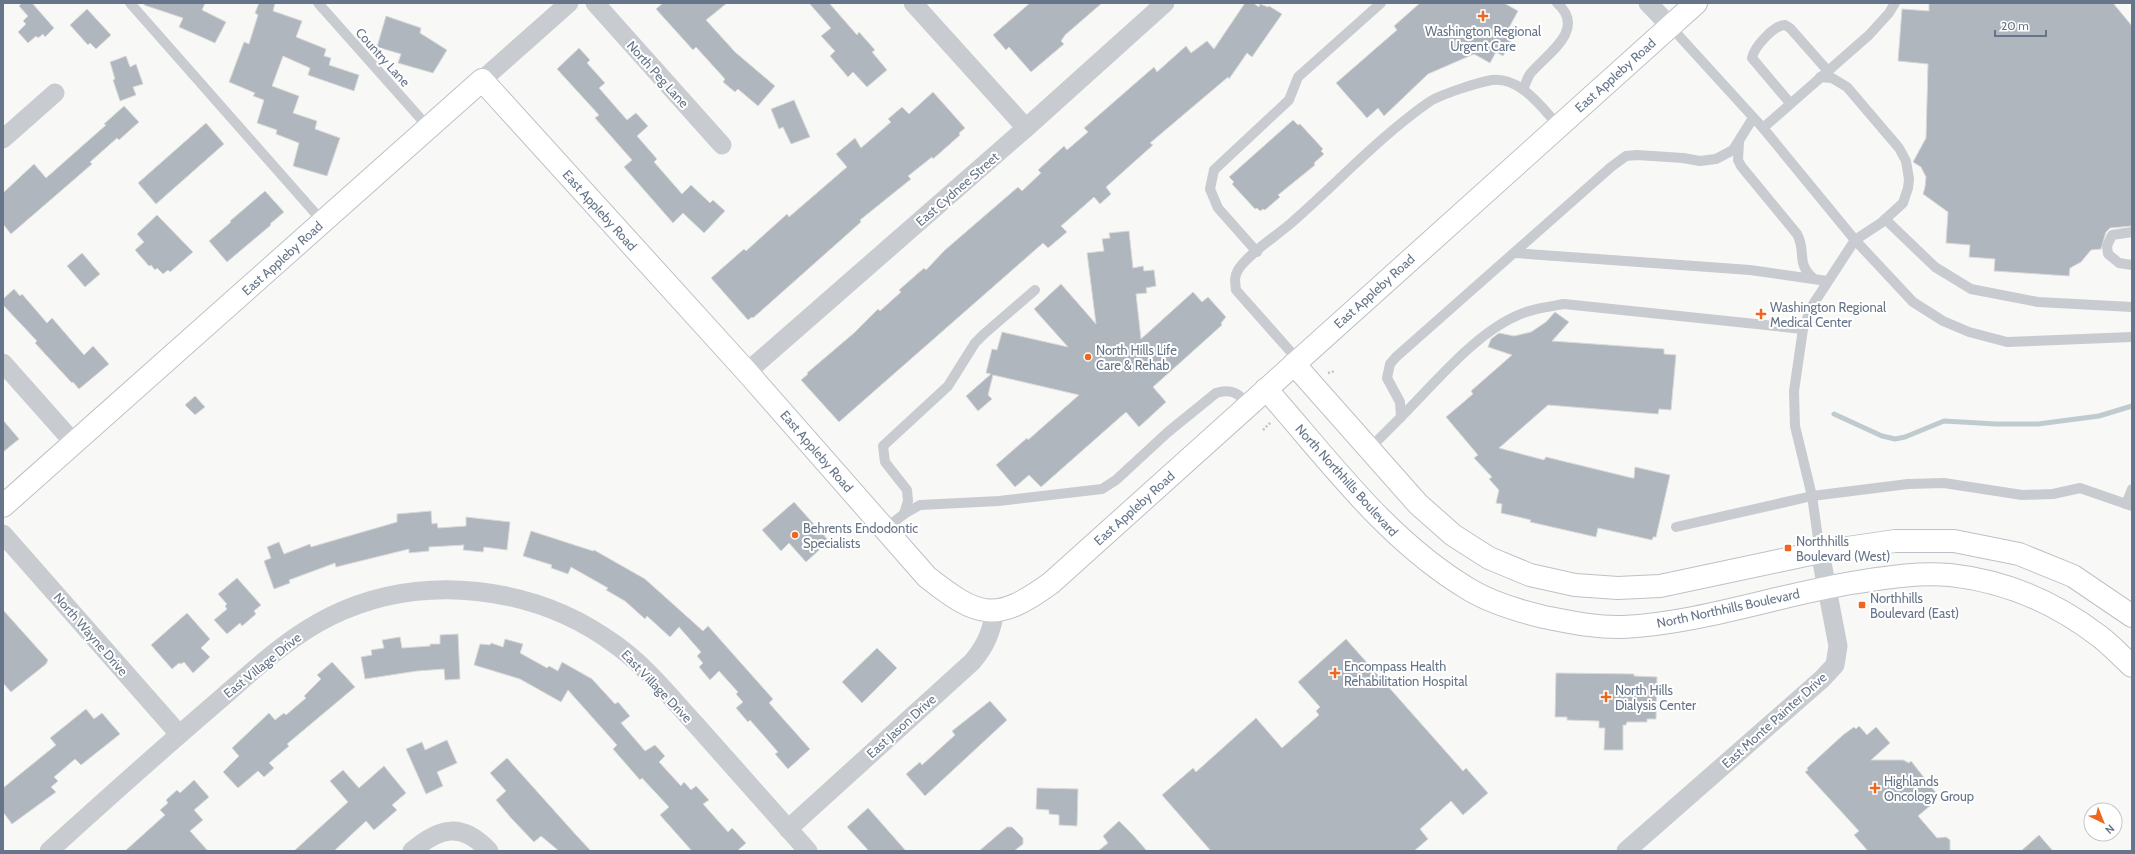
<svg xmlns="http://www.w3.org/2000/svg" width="2135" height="854" font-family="Cabin,sans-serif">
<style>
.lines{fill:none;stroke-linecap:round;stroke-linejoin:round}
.stream{stroke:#c0cbd0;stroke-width:5}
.building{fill:#afb6bd;stroke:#dadad8}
.secondary-casing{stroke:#bdc0c6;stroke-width:24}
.path{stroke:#c2c3c6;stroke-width:2.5;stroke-dasharray:2 2;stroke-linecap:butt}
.lane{stroke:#c8cbcf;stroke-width:10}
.street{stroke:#c8cbcf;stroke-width:19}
.secondary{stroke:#fff;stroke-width:22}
.poi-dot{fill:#ef661f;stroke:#fff;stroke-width:1.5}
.labels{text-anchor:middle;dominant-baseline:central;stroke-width:4;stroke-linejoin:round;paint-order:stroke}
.poi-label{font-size:13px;fill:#667589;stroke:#fff;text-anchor:start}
.street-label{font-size:13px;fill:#667589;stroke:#fff}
</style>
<rect width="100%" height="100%" fill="#f8f9f6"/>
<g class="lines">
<polyline class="stream" points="1834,414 1882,436 1895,439 1905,437 1944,421 1996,424 2038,424 2099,416 2132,406"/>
</g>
<g class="building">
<polygon points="22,3 32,3 54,28 45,37 43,34 38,38 36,36 28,43 18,32 26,24 23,21 28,16 19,6"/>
<polygon points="145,3 205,3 202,10 226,22 215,43 179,27 183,18 144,5"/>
<polygon points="259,3 275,3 273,11 302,21 296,37 326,49 324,56 331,58 329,65 359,75 354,91 308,75 310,68 283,56 272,86 299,96 293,113 317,121 315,129 340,138 327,176 293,166 299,143 276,134 277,130 257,123 264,100 253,96 255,93 229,82 244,42 249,44 258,15 255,13"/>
<polygon points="663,3 727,3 706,20 735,52 775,86 758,106 738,89 735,92 723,82 725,79 696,47 693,50 656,9"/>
<polygon points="809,3 829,3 857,35 859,32 875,50 872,52 887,70 867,87 853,72 848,77 830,56 835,51 821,36 831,28"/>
<polygon points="1030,3 1102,3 1065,35 1061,41 1064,44 1031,72 1009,47 1006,50 993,35"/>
<polygon points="1245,3 1253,3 1259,7 1260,4 1268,7 1269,6 1282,14 1252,57 1247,53 1229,79 1228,77 1150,143 1153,145 1106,187 1111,194 1100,204 1094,197 1061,226 1067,232 1048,248 1043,243 839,422 801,380 808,374 807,373 854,333 878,309 880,311 901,292 899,290 924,268 926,270 945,250 1018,187 1022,191 1041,173 1038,170 1064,146 1067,150 1088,132 1084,128 1154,67 1157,72 1186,46 1191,53 1207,41 1214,49"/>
<polygon points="1420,3 1504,3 1518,11 1505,35 1512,39 1503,56 1496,52 1490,63 1474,54 1428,74 1384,116 1378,108 1367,118 1336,83 1397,30 1394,26"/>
<polygon points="1929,3 2113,3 2132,26 2132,226 2110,228 2106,232 2101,249 2091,250 2081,262 2070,268 2069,276 1994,271 1995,259 1969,257 1970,245 1946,243 1948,212 1923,194 1925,187 1926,177 1921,167 1913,162 1926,138 1928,64 1898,61 1902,9 1929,11"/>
<polygon points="87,9 111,35 96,49 90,43 88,45 70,25"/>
<polygon points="386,16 421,28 420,33 447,50 433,73 398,63 401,54 377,47"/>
<polygon points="579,48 590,60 587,63 605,83 599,88 627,120 636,113 648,126 637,136 657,159 654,162 682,194 691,185 710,203 713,200 725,211 704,233 683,213 673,223 624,167 632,160 595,118 599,115 557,69"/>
<polygon points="126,56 130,67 136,64 143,84 133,87 136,95 120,101 113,80 115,79 110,62"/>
<polygon points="933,92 965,128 959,133 960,135 933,159 932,157 908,176 911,179 860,220 861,222 753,318 752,317 748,320 711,278 744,249 746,251 787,214 789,217 847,167 836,154 855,138 861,148 891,122 888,119 902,107 909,114"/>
<polygon points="794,100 810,137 791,144 783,127 779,129 771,109"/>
<polygon points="124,106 139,122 119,140 117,138 90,162 92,164 11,234 3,224 3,193 34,164 46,178 106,125 104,124"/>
<polygon points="1293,120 1298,125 1300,124 1323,149 1321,151 1324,154 1314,163 1315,165 1278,195 1280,197 1265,210 1263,209 1260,211 1257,208 1255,209 1232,184 1234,182 1229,177"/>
<polygon points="206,123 224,144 156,204 138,183"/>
<polygon points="265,191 284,212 270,224 271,225 227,262 209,241 231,222 230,221"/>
<polygon points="157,215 193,252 170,272 168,270 163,274 157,268 155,270 151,265 149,266 135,250 144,242 137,234"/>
<polygon points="1129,231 1133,268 1143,266 1144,271 1154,270 1156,286 1146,288 1147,293 1136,294 1141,339 1193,292 1202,302 1208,297 1226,317 1221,323 1222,325 1153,387 1166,402 1139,427 1126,412 1041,487 1029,475 1015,487 996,465 1027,438 1028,440 1079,395 993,375 988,395 992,399 978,411 966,396 991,374 986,373 992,349 997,350 1002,332 1068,347 1034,309 1061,284 1096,324 1087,253 1104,251 1102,239 1110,238 1109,233"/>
<polygon points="82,253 100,274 85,287 67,266"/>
<polygon points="14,289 20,296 22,294 47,323 52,318 84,355 93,346 109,364 79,389 73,382 72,383 35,343 37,341 3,305 3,299"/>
<polygon points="1555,312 1569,322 1552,341 1664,349 1664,354 1676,355 1671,410 1659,409 1658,414 1548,405 1499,448 1544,460 1546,457 1632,478 1634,478 1635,467 1670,475 1656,537 1653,537 1652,540 1598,528 1596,537 1530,522 1531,520 1501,513 1502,504 1496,503 1499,490 1489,479 1492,477 1474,458 1478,455 1446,417 1473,394 1471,391 1512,355 1488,347 1491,339 1499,333 1514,336 1531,332 1546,322"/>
<polygon points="195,396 205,407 195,415 185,405"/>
<polygon points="3,420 19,439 3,452"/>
<polygon points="794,502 829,541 806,562 789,543 781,551 762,530"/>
<polygon points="431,511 432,524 437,523 438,528 466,526 466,517 510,522 507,550 484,547 483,552 463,550 464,545 429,547 429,551 409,553 409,549 336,567 335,563 289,580 290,583 274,589 264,561 271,558 267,547 279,542 284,554 310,544 311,547 397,522 397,514"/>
<polygon points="531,531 593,551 594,550 645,579 703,631 708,626 773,699 769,703 810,749 788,769 775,754 778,752 750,720 748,722 736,708 743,702 736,694 738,692 719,671 710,680 699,667 703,663 697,656 701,652 679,627 670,637 647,616 645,619 625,601 606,590 608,588 571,567 568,574 551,568 552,565 523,556"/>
<polygon points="237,578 261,605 254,611 256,614 242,626 240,623 227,634 214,620 227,609 225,606 227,604 218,594"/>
<polygon points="3,610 48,660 46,664 11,692 3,683"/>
<polygon points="187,613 210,639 201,648 210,657 193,673 184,662 181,664 179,663 172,669 151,645"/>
<polygon points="458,634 460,679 445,680 444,669 417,671 365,679 361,657 372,655 371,650 384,648 382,640 400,637 402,648 430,646 430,644 440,644 440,635"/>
<polygon points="505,639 523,644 520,653 547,668 549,666 558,671 562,662 592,679 615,704 618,702 630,716 621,723 645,751 655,745 665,756 659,762 681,786 684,782 691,790 696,786 709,800 703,804 728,832 732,828 746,843 737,851 692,851 660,815 669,807 642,778 640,780 613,749 617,745 568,690 561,702 520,679 474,665 480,644 490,645 491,643 503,647"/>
<polygon points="1346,639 1463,771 1466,768 1488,793 1463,815 1451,801 1420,829 1428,839 1414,851 1211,851 1162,795 1193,768 1196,772 1256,718 1282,748 1319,715 1316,711 1320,707 1298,682"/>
<polygon points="877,648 897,668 862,703 842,682"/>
<polygon points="332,662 355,687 287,744 289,746 269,763 274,768 264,777 258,771 238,788 223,772 239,756 232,748 269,713 275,720 284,713 286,715 306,698 304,696 321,679 317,675"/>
<polygon points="1556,673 1634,674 1634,676 1657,677 1656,719 1647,719 1647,722 1627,722 1626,725 1623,725 1623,750 1604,750 1605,728 1599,728 1599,721 1567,720 1567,717 1555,717"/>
<polygon points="990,701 1007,720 925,796 906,774 920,762 922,765 955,735 952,731"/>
<polygon points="86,709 94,719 102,713 120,734 81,765 75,759 54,777 58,781 51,787 56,792 12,824 3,812 3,788 56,745 50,738"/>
<polygon points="1859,726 1867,735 1876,727 1890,743 1871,760 1903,760 1909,763 1911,761 1937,794 1937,797 1930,803 1931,805 1918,816 1937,838 1946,837 1950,840 1950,851 1868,851 1854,835 1859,831 1805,772 1808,770 1807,768 1843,735 1854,727 1856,729"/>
<polygon points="447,740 457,763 437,772 443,786 426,794 406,749 422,742 425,750"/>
<polygon points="507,758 576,835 591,851 559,851 541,836 534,842 511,818 496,800 506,791 490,773"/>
<polygon points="384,766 406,793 392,805 397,810 374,830 366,821 334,851 294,851 348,802 330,781 343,770 359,788"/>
<polygon points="194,780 209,797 194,810 203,820 190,831 208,851 125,851 165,815 160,810 168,803 166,800 177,790 180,793"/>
<polygon points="1037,788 1078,789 1077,826 1059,825 1059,815 1049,814 1049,810 1036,809"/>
<polygon points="868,808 906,851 869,851 847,827"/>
<polygon points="1119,821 1133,835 1147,851 1098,851 1108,843 1103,836"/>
<polygon points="1007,827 1012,827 1023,838 1023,844 1014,851 979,851"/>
<polygon points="2039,835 2053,851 2021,851"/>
</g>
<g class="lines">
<defs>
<g id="secondary">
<polyline points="1294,364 1418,504 1453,535 1489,558 1530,575 1575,585 1618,588 1660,586 1820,552 1895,541 1954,541 2019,554 2073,576 2132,616"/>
<path d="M 1266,389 C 1329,460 1387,541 1470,590 C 1492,603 1519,611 1544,617 C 1570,622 1596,628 1623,627 C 1700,623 1775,596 1851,583 C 1884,578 1916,572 1950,575 C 2005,581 2056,603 2099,636 C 2111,645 2121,656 2132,666"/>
<path d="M 3,506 L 482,80 L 747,372 L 927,577 C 979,618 996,623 1051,583 L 1696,3"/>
</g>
</defs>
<use href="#secondary" class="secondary-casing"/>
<g class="path">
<polyline points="1328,373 1335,371"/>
<polyline points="1263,430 1271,422"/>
</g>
<g class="lane">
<polyline points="130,3 323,222"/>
<polyline points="318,3 429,128"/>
<polyline points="1670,26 1763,128 1855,240 1913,302 1943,321 1969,332 2007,342 2132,337"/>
<path d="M 1523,89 C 1526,84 1527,78 1530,74 C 1545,55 1588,30 1557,3"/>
<path d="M 1790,103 L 1752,58 C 1754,47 1774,25 1785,25 L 1790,28 L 1827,70"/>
<polyline points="1763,128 1869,35 1889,13 1895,3"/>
<path d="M 1739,142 L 1738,160 L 1741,166 L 1797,234 C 1807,252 1795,263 1814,279"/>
<polyline points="1885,219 1935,267 1971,289 2038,302 2132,307"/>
<polyline points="2132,232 2112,235 2107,246 2108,254 2119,263 2132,265"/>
<polyline points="1257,252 1218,208 1210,189 1214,170 1289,100 1298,77 1381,3"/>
<polyline points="1515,253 1750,270 1827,281"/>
<path d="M 1298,360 L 1236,290 C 1235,282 1234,277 1238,270 C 1247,255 1276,236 1290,224 C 1336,184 1379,137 1429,102 C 1439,95 1479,82 1492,80 C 1521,77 1541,107 1559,126"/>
<path d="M 1401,417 C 1433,385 1473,336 1514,317 C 1529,309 1547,307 1564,304 L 1803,329"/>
<polyline points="1369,449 1401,417 1400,402 1387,378 1390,364 1396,357 1611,167 1626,156 1637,155 1683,158 1700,161 1716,159 1733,150 1753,118"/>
<polyline points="2126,504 2132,489"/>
<polyline points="904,514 908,501 907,490 885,462 883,446 948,386 975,343 984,334 1035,290"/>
<polyline points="1676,527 1812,496 1908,484 1944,483 2022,495 2053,494 2080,488 2132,506"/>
<path d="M 885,529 L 904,514 L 920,505 L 999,501 L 1102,489 L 1116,480 L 1168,432 L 1216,393 C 1232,388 1238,394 1249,404"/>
<polyline points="1820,552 1812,496 1795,426 1794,391 1803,329 1812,306 1855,240 1881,223 1903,203 1908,188 1909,179 1906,161 1899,148 1847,87 1832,78 1820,77"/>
</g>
<g class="street">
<polyline points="595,3 722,145"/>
<polyline points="913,3 1026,128"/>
<polyline points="1648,3 1670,26"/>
<polyline points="482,80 569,3"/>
<polyline points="3,139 55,93"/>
<polyline points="3,363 74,443"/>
<polyline points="747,372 1026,128 1165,3"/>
<polyline points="3,534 179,734"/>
<path d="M 788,829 L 972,662 C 986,646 991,632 995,612"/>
<path d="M 49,851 C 104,801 160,751 217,702 C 253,671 288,637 331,616 C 422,572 535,585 616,645 C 647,667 671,698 697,726 C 734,768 771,809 808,851"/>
<path d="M 412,851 C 440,827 462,822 489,851"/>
<polyline points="1626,851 1822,679 1835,665 1838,646 1820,552"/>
</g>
<use href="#secondary" class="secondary"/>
</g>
<g class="poi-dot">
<path d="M1481 10h4v4h4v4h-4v4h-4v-4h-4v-4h4z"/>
<path d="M1759 308h4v4h4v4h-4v4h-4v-4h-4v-4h4z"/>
<circle cx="1088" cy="357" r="4"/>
<circle cx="795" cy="535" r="4"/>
<rect x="1784" y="544" width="8" height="8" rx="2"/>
<rect x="1858" y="601" width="8" height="8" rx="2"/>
<path d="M1333 667h4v4h4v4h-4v4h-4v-4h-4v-4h4z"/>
<path d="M1604 691h4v4h4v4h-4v4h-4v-4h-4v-4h4z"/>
<path d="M1873 782h4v4h4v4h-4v4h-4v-4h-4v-4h4z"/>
</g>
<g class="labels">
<g class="poi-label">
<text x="1483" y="31" text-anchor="middle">Washington Regional<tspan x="1483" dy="15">Urgent Care</tspan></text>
<text x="1770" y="307">Washington Regional<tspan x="1770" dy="15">Medical Center</tspan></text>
<text x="1096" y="350">North Hills Life<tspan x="1096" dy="15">Care &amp; Rehab</tspan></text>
<text x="803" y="528">Behrents Endodontic<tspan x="803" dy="15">Specialists</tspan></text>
<text x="1796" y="541">Northhills<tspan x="1796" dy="15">Boulevard (West)</tspan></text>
<text x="1870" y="598">Northhills<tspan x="1870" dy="15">Boulevard (East)</tspan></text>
<text x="1344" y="666">Encompass Health<tspan x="1344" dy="15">Rehabilitation Hospital</tspan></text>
<text x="1615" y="690">North Hills<tspan x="1615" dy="15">Dialysis Center</tspan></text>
<text x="1884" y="781">Highlands<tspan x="1884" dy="15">Oncology Group</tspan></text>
</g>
<g class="street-label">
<text transform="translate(383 57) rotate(48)">Country Lane</text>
<text transform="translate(658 74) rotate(48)">North Peg Lane</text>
<text transform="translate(1615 75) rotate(-42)">East Appleby Road</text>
<text transform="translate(957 189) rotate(-41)">East Cydnee Street</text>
<text transform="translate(600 210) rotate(48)">East Appleby Road</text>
<text transform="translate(282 258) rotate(-42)">East Appleby Road</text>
<text transform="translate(1374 291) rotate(-42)">East Appleby Road</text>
<text transform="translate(817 451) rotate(49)">East Appleby Road</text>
<text transform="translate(1347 480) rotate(48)">North Northhills Boulevard</text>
<text transform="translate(1134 508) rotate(-42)">East Appleby Road</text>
<text transform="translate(1728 608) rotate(-12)">North Northhills Boulevard</text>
<text transform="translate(91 634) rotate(49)">North Wayne Drive</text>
<text transform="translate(262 665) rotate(-39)">East Village Drive</text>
<text transform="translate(657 686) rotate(46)">East Village Drive</text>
<text transform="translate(1774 720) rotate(-42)">East Monte Painter Drive</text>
<text transform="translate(901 726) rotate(-42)">East Jason Drive</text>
</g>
</g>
<rect width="2135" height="854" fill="none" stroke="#667589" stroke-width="8"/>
<g transform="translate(2103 822) rotate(137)"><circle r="19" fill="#ffffff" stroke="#c2c8d0"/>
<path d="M0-3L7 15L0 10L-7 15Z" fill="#ef661f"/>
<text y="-6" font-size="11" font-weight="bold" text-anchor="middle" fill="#667589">N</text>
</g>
<path d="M1995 30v6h51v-6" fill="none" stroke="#667589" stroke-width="2"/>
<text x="2001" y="30" font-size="12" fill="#667589" stroke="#ffffff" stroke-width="3" paint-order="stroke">20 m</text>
</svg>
